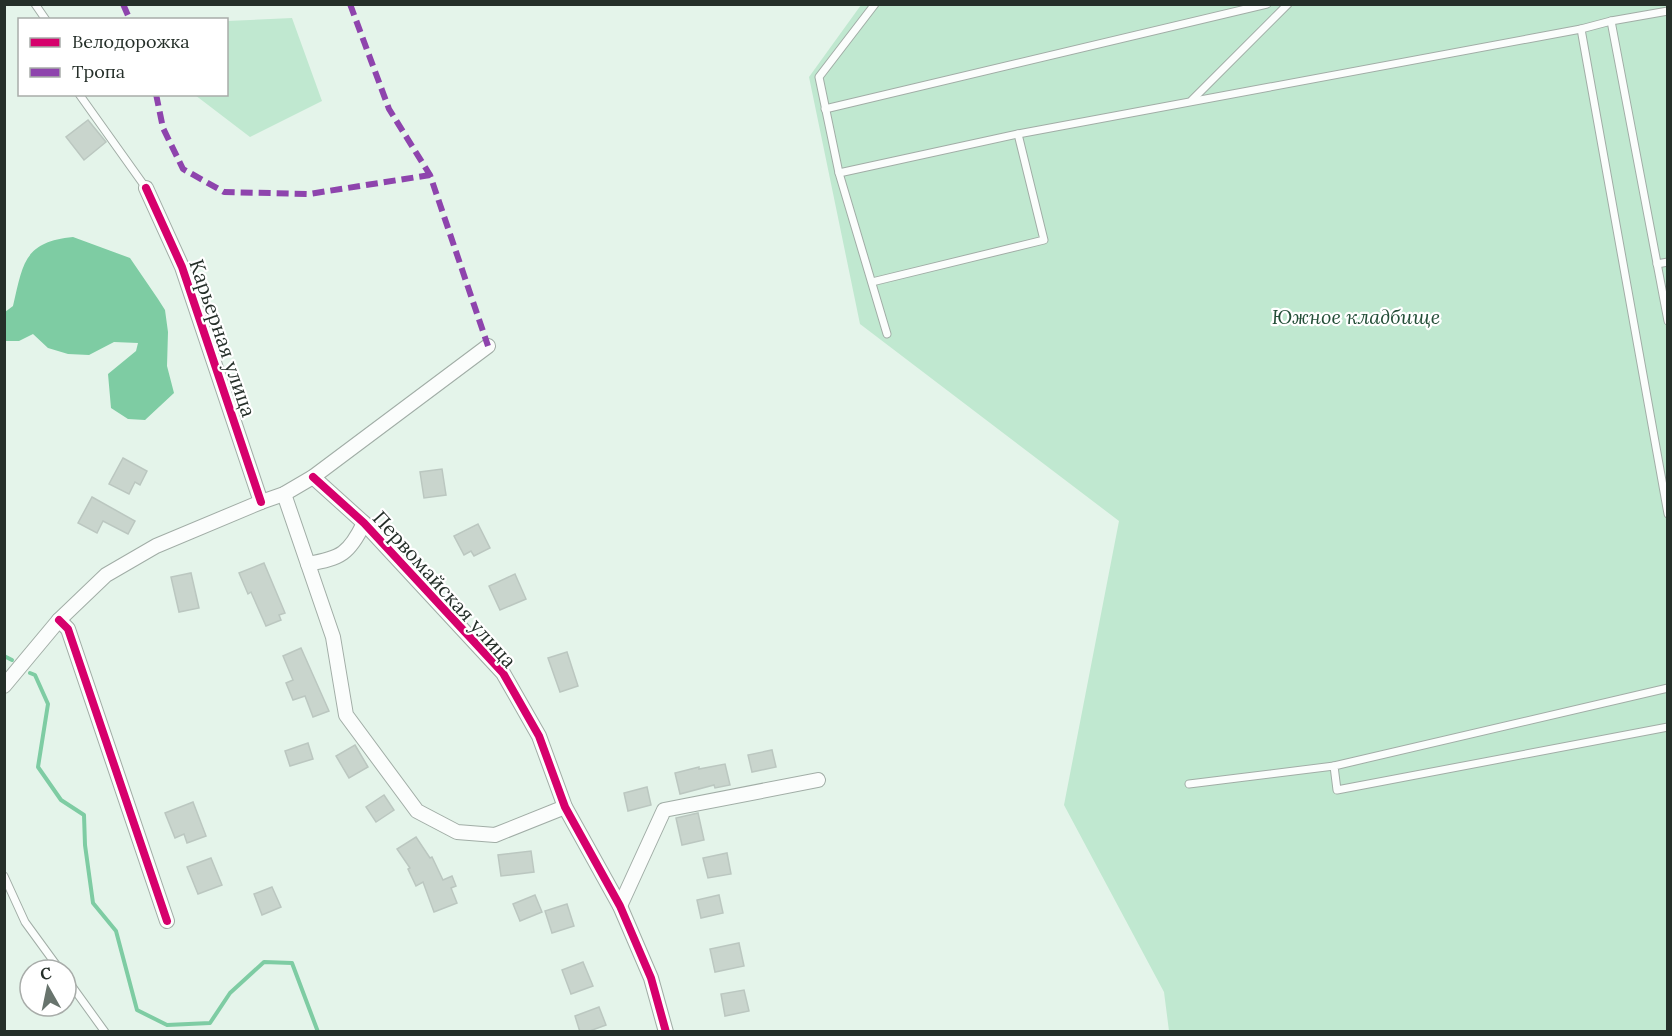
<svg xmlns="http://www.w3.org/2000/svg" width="1672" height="1036" font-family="Lora,serif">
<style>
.green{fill:#c0e8d0}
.water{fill:#7ecca3}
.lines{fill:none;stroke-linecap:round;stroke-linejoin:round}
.stream{stroke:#7ecca3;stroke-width:4}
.building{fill:#c9d5cd;stroke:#bbc7c0;stroke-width:1.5}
.service-casing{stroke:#a1ada6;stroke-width:9}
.minor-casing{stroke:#a1ada6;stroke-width:16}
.service{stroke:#fbfdfc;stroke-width:7}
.minor{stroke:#fbfdfc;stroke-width:14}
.quiet{stroke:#8e44ad;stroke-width:6;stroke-dasharray:12 6;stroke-linecap:butt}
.cycleway-casing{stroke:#fff;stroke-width:11}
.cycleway{stroke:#d6006c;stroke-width:8}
.labels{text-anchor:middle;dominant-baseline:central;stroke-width:4.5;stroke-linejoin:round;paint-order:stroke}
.park-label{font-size:20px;font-style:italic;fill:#234e37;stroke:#fff}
.street-label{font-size:20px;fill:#252f29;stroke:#fff}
</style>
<rect width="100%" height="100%" fill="#e4f4ea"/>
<g class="green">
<polygon points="861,5 1667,5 1667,1031 1169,1031 1164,992 1064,805 1119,521 860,324 809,77"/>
<polygon points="292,18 322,101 250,137 195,95 226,94 227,21"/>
</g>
<path class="water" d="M 73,237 L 130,258 L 158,299 L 165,310 L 168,332 L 167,366 L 174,393 L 145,420 L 128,419 L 111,408 L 108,374 L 136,351 L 138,343 L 114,342 L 89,355 L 68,354 L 48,348 L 33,334 L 19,341 L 5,341 L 5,312 L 13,306 C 23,263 24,242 73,237 Z"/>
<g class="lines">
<g class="stream">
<polyline points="4,656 12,660"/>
<polyline points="30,673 35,675 48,704 38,767 61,800 84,815 85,845 93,903 116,931 137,1010 167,1025 210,1023 230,993 264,962 292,963 318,1032"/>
</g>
</g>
<g class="building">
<polygon points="88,120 106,142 84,160 66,137"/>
<polygon points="123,458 147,471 140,485 135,482 129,494 109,484"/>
<polygon points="442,469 446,495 424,498 420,472"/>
<polygon points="92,497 135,521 128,534 103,521 97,533 78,523"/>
<polygon points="478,524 490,548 474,556 471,551 464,555 454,536"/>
<polygon points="264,563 285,613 279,615 281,620 266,626 251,592 248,594 239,573"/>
<polygon points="191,573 199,608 179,612 171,577"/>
<polygon points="515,574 526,599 500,610 489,586"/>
<polygon points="301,648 329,711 313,717 305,696 293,700 286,683 293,680 283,656"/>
<polygon points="567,652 578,686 560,692 548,658"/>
<polygon points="308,743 313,759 290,766 285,751"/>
<polygon points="355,745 368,767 349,778 336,756"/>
<polygon points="772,750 776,767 752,772 748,755"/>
<polygon points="725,764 730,785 715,788 714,785 680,794 675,773 699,767 699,769"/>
<polygon points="647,787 651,805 628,811 624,793"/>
<polygon points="384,795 394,810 376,822 366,807"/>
<polygon points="193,802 206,836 187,843 184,834 175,838 165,813"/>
<polygon points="698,813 704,840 682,845 676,818"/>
<polygon points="416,837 430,858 432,857 443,880 452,876 456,886 451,888 457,903 434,912 423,882 416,886 408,869 410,868 397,849"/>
<polygon points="531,851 534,872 501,876 498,855"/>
<polygon points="727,853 731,874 708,878 703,858"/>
<polygon points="211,858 222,885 198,894 187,867"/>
<polygon points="272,887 281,907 262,915 254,894"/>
<polygon points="535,895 542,912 520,921 513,904"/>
<polygon points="719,895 723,913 701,918 697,900"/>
<polygon points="567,904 574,926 552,933 545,911"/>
<polygon points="739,943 744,966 715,972 710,949"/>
<polygon points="583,962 593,986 571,994 562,970"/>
<polygon points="744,990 749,1011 725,1016 721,994"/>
<polygon points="599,1007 606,1025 587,1032 580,1032 575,1016"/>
</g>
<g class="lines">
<defs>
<g id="service">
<polyline points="35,4 46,20"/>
<polyline points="875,4 819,77 839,173 887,334"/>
<polyline points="1668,11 1611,21 1581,29 1668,514"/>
<polyline points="1611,21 1668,321"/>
<polyline points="79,94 146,188"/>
<polyline points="1192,100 1288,4"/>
<polyline points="825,109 1267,4"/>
<polyline points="839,173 1018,134 1581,29"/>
<polyline points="1657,264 1668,262"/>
<polyline points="872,282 1044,240 1018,134"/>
<polyline points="1668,688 1334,766 1337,790 1668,727"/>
<polyline points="1189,784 1334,766"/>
<polyline points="4,876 25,922 60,970"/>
<polyline points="66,978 105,1032"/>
</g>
<g id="minor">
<polyline points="146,188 182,267 261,502"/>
<polyline points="313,477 364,523 503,673 539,736 565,807 620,906 651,978 666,1032"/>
<polyline points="284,494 333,637 346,715 417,811 457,832 495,835 565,807"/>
<path d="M 308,564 C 341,558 349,554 364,523"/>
<polyline points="59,620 68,629 167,921"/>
<polyline points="4,686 59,620 106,575 156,546 261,502 284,494 313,477 488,346"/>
<polyline points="620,906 664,810 818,780"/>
</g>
</defs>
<use href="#service" class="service-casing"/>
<use href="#minor" class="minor-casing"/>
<use href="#service" class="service"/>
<use href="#minor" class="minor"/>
<g class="quiet">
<polyline points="123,4 130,20"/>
<polyline points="350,4 389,109 430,175 488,346"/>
<polyline points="156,94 163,128 183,169 224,192 309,194 430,175"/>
</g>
<defs>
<g id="cycleway">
<polyline points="146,188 182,267 261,502"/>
<polyline points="313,477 364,523 503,673 539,736 565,807 620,906 651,978 666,1032"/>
<polyline points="59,620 68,629 167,921"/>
</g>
</defs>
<use href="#cycleway" class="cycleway-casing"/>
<use href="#cycleway" class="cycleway"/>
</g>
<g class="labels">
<g class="park-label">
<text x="1356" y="316">Южное кладбище</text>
</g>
<g class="street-label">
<text transform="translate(223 338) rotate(71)">Карьерная улица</text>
<text transform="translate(445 589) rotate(48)">Первомайская улица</text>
</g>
</g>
<rect width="1672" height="1036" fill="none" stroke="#252f29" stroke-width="12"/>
<rect x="18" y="18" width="210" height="78" fill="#ffffff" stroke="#a8aca9" stroke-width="1.5"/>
<rect x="30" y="38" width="30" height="9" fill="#d6006c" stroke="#a8aca9" stroke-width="1.5"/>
<text x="72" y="48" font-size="18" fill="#252f29">Велодорожка</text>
<rect x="30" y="68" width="30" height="9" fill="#8e44ad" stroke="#a8aca9" stroke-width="1.5"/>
<text x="72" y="78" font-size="18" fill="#252f29">Тропа</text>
<g transform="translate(48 988) rotate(351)"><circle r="28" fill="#ffffff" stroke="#a8aca9" stroke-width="1.5"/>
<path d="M0-4.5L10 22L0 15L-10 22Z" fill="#68746d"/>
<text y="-9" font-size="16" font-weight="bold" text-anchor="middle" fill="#252f29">С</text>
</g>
</svg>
